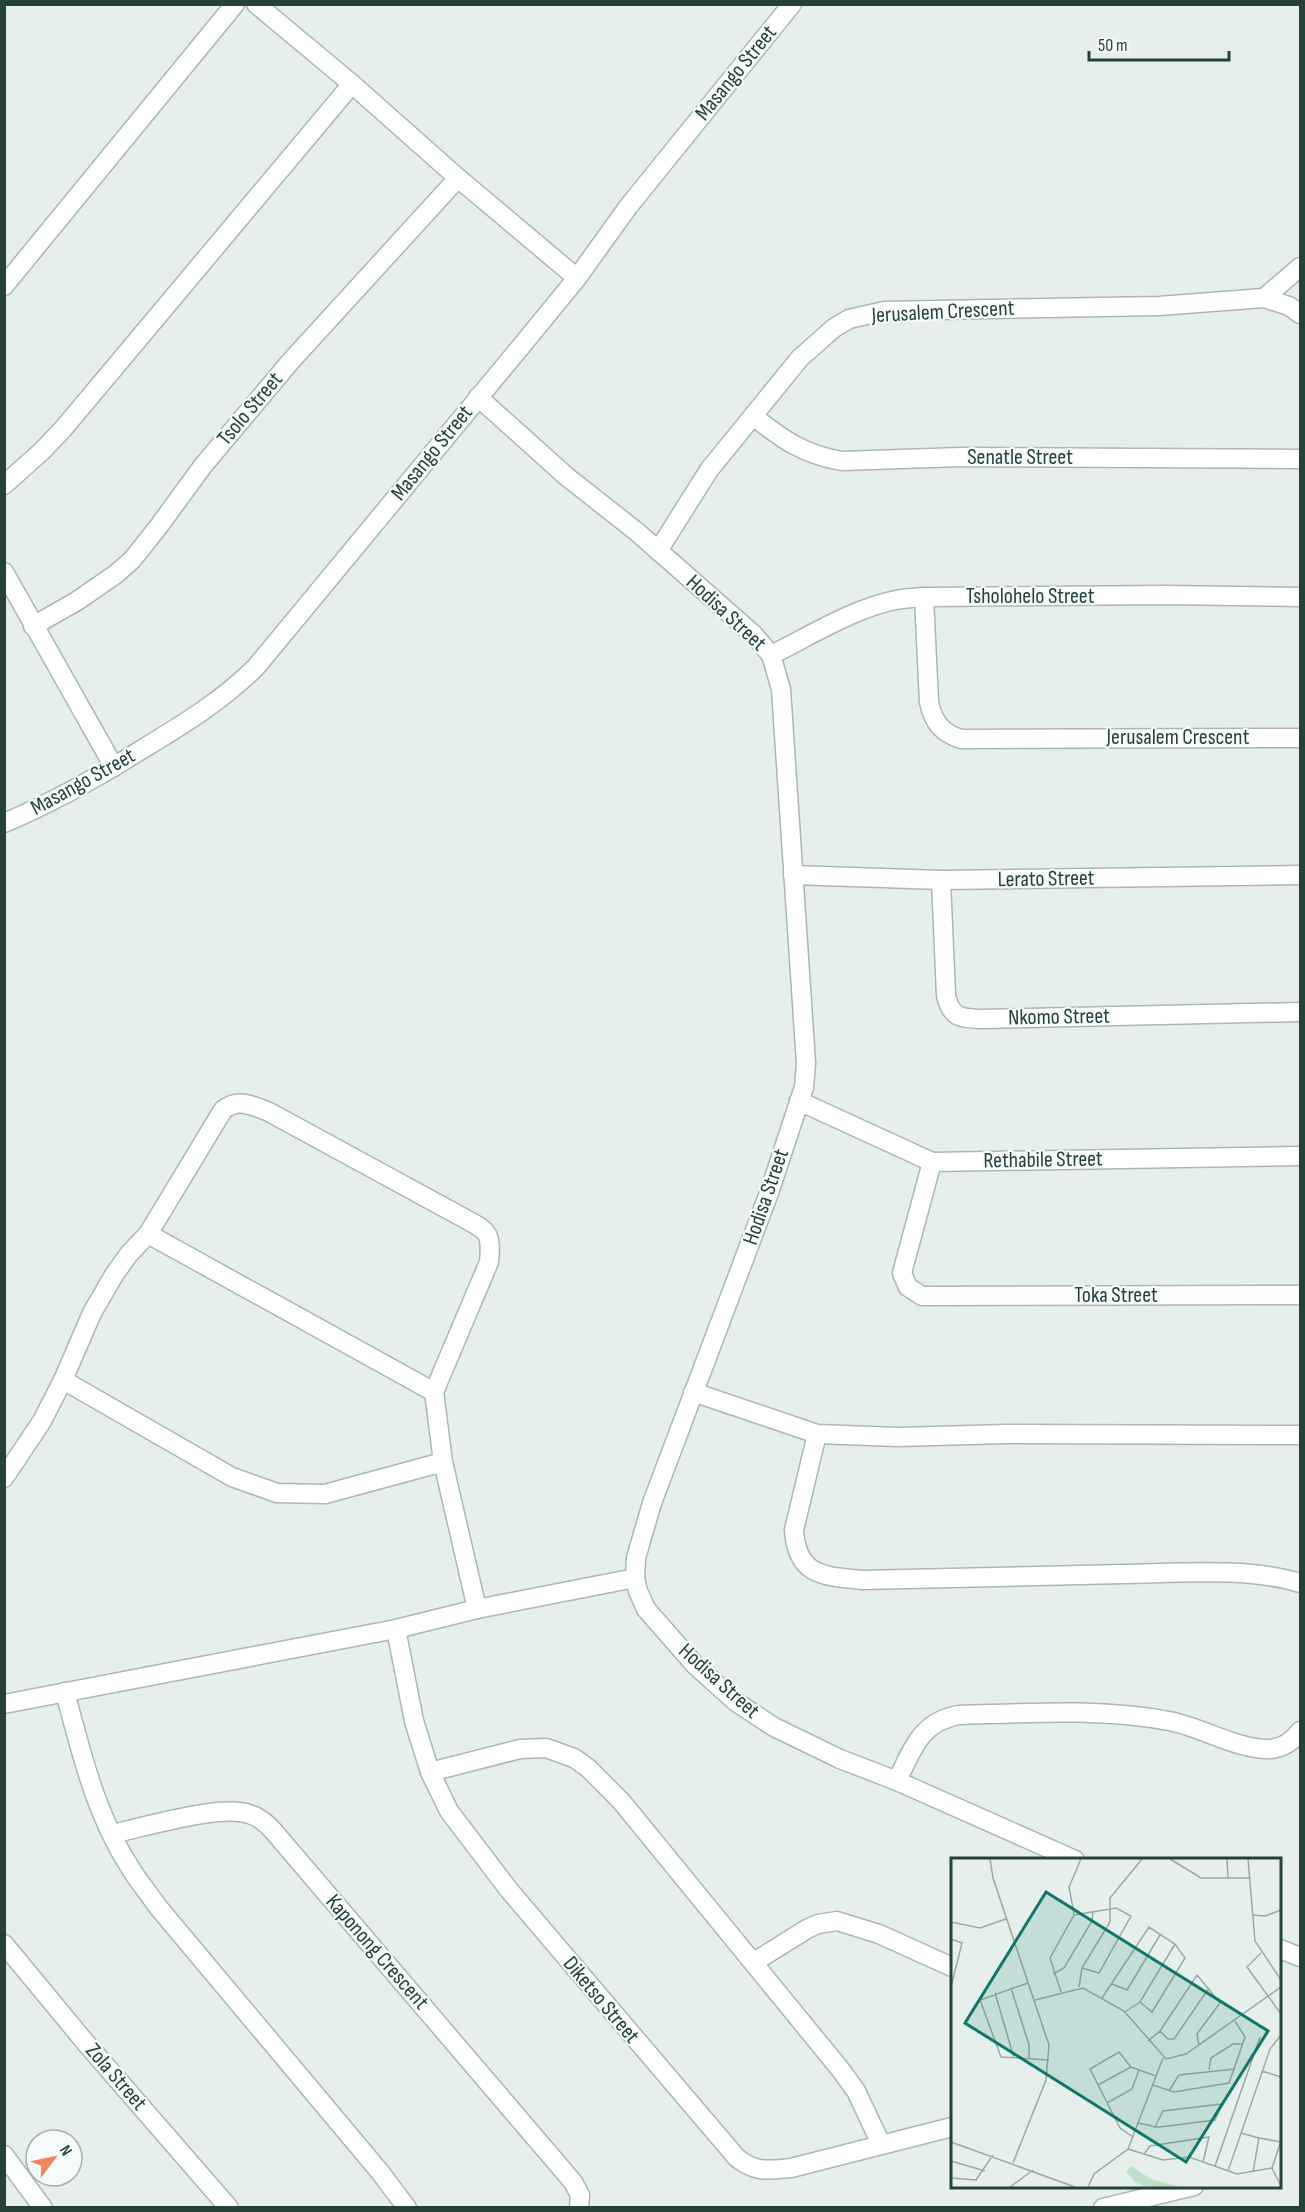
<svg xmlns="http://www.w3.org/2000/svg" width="1305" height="2212" font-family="'Sofia Sans Condensed',sans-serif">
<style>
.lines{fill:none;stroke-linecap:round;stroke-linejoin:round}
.minor-casing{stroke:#a8b8b2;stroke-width:21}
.minor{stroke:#fff;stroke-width:18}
.labels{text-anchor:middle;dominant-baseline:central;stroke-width:4.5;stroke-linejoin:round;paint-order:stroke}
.street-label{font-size:22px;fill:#24423a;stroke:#f7fbf9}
.inset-road{fill:none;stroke:#98aaa4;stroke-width:1.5}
.view{fill:#0f766e;fill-opacity:0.15;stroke:#0f766e;stroke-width:3}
.inset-edge{fill:none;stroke:#24423a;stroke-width:3}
</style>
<rect width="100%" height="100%" fill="#e6efeb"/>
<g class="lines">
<defs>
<g id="minor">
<polyline points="256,4 352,84 458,178 577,278"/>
<polyline points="4,286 235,4"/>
<polyline points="1264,298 1300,267"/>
<polyline points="478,397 566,476 637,532 753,634 771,655 781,689 806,1063 804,1087 769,1193 652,1503 636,1558 635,1578 638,1591 646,1609 695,1665 736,1702 774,1727 840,1759 897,1781 1075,1860"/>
<path d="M 753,416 C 782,439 804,455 842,461 L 961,457 L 1300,459"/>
<polyline points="4,485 42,451 63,429 352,84"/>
<polyline points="658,551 709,470 800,358 834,328 849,319 884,311 1159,306 1264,298 1289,306 1300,314"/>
<polyline points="4,572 114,767"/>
<path d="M 924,597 L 929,702 C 933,722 942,733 961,739 L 1300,738"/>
<polyline points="33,626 77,601 116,574 132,560 159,526 202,467 290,362 458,178"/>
<path d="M 771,655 C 810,636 854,608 896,600 C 905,598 915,598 924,597 L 1165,595 L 1300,597"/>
<path d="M 4,823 C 52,803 98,777 141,750 C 182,725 222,701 256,667 L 523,344 L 577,278 L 628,207 L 792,4"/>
<polyline points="793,875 941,880 1300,875"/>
<path d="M 941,880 L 946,995 C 951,1018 960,1018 981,1019 L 1300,1012"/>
<polyline points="799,1101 932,1162 1300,1156"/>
<polyline points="932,1162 902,1273 908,1287 922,1296 1300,1295"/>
<polyline points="148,1234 434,1392"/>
<polyline points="63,1380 232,1477 277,1493 325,1494 443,1462"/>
<polyline points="693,1392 817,1434 898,1437 1007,1434 1300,1435"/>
<path d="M 817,1434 L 794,1530 C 797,1577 825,1576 862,1580 C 949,1578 1036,1576 1123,1574 C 1177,1573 1249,1567 1300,1583"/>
<path d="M 4,1478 L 42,1421 L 63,1380 L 92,1313 L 114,1275 L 129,1254 L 148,1234 L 223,1110 C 238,1098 252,1105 269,1112 L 460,1216 C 487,1231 492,1230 489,1262 L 434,1392 L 443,1462 L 477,1609"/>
<path d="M 396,1629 L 414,1721 L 430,1772 L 449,1811 L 509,1890 L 737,2158 C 756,2173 768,2170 791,2168 L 952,2127"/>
<path d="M 65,1692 C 81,1752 96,1816 131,1869 C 139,1882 149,1894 158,1907 L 380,2172 L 407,2208"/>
<polyline points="4,1704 396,1629 477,1609 635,1578"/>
<polyline points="430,1772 520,1749 546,1748 574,1758 588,1768 621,1801 840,2069 856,2091 881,2144"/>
<path d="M 897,1781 C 912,1750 921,1721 959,1715 C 1029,1713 1100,1708 1169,1721 C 1202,1727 1237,1750 1270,1749 C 1283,1748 1293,1741 1300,1731"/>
<path d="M 112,1834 C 144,1827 221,1804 249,1814 C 263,1818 272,1829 281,1840 L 573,2182 L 580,2195 L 579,2208"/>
<polyline points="4,1944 85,2042 229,2208"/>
<polyline points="1280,1949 1300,1957"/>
<polyline points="754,1962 807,1929 818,1924 837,1921 879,1934 952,1967"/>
<polyline points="4,2155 43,2208"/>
<polyline points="1103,2208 1194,2186"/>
</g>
</defs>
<use href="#minor" class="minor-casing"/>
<use href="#minor" class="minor"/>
</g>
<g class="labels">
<g class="street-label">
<text transform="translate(736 73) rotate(-51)">Masango Street</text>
<text transform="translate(943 312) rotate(-3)">Jerusalem Crescent</text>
<text transform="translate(250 409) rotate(-50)">Tsolo Street</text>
<text transform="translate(432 453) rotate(-51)">Masango Street</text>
<text x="1020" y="457">Senatle Street</text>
<text x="1030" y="596">Tsholohelo Street</text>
<text transform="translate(726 613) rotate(43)">Hodisa Street</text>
<text x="1178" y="737">Jerusalem Crescent</text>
<text transform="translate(83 782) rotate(-29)">Masango Street</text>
<text transform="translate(1046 879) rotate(-1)">Lerato Street</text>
<text transform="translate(1059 1017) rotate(-1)">Nkomo Street</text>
<text transform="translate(1043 1160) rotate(-1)">Rethabile Street</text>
<text transform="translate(766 1197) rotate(-71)">Hodisa Street</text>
<text x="1116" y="1295">Toka Street</text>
<text transform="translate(719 1681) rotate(42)">Hodisa Street</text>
<text transform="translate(377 1952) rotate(49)">Kaponong Crescent</text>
<text transform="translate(601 2000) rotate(50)">Diketso Street</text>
<text transform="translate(116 2077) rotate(49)">Zola Street</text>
</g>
</g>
<g transform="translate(951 1858)">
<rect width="330" height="330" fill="#e6efeb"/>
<path d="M 180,308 L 200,321 L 229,329 L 196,329 L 186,325 L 175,314 Z" fill="#bfe0c8"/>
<path class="inset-road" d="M 39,1 L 42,20 L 98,187 L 95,222 L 62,305M 219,1 L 250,20 L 299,20M 276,1 L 277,20M 297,1 L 304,83 L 330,122M 123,56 L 118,29 L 130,1M 301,57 L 314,58 L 330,52M 0,64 L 29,70 L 55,61M 0,81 L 11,85 L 0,129M 310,95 L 296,109 L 330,156M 102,116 L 113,110 L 141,63 L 142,53M 77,125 L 29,142 L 50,199 L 98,202M 161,126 L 176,132 L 209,77M 128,129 L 131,110 L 159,64 L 159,40 L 191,1M 60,130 L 78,187 L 78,201M 110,134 L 99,100 L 123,57 L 165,50 L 180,58 L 148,115 L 131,110M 44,135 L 63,200M 151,140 L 198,69 L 224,86 L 234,100 L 201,154 L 189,144M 84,142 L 132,130 L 173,153 L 215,201 L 235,196 L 330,129M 174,154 L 189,144 L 224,86M 209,173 L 217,181 L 223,181 L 258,130M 197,183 L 209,173 L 246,117 L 269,145 L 246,176 L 248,187M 258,212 L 260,200 L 282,186 L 292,186M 311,213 L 330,219M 147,227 L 180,209M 202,227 L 223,234 L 278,225 L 294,179 L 284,163M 218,233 L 228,217 L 284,211M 156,245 L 181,231 L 188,212M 187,265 L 197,267 L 204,269 L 209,269 L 264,262 L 271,246 L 212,253 L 204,269M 290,275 L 308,280 L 302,314M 182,279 L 169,270 L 139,211 L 168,194 L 180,209 L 205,218M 308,280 L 330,284M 330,283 L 321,310 L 330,328M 0,284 L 124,329M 177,291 L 212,302 L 238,299 L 286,316 L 321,310M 193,296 L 199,288 L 258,279 L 252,304M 0,303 L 34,313M 264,308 L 309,179M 277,313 L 319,191 L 330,177M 0,320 L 25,322 L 42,297M 59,329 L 82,312M 137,329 L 143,316 L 177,291 L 212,200"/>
<path class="view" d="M 95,34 L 317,173 L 235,304 L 14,165 Z"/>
<rect width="330" height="330" class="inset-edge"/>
</g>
<rect width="1305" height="2212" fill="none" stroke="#24423a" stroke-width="12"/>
<g transform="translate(54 2158) rotate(58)"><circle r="28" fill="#f7fbf9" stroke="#a3b1ad" stroke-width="1.5"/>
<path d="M0-4.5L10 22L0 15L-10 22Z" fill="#f4845f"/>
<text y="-9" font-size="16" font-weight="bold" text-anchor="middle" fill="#24423a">N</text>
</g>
<path d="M1089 51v9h140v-9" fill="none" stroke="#24423a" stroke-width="3"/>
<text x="1098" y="51" font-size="18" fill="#24423a" stroke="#f7fbf9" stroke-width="4.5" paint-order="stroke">50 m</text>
</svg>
